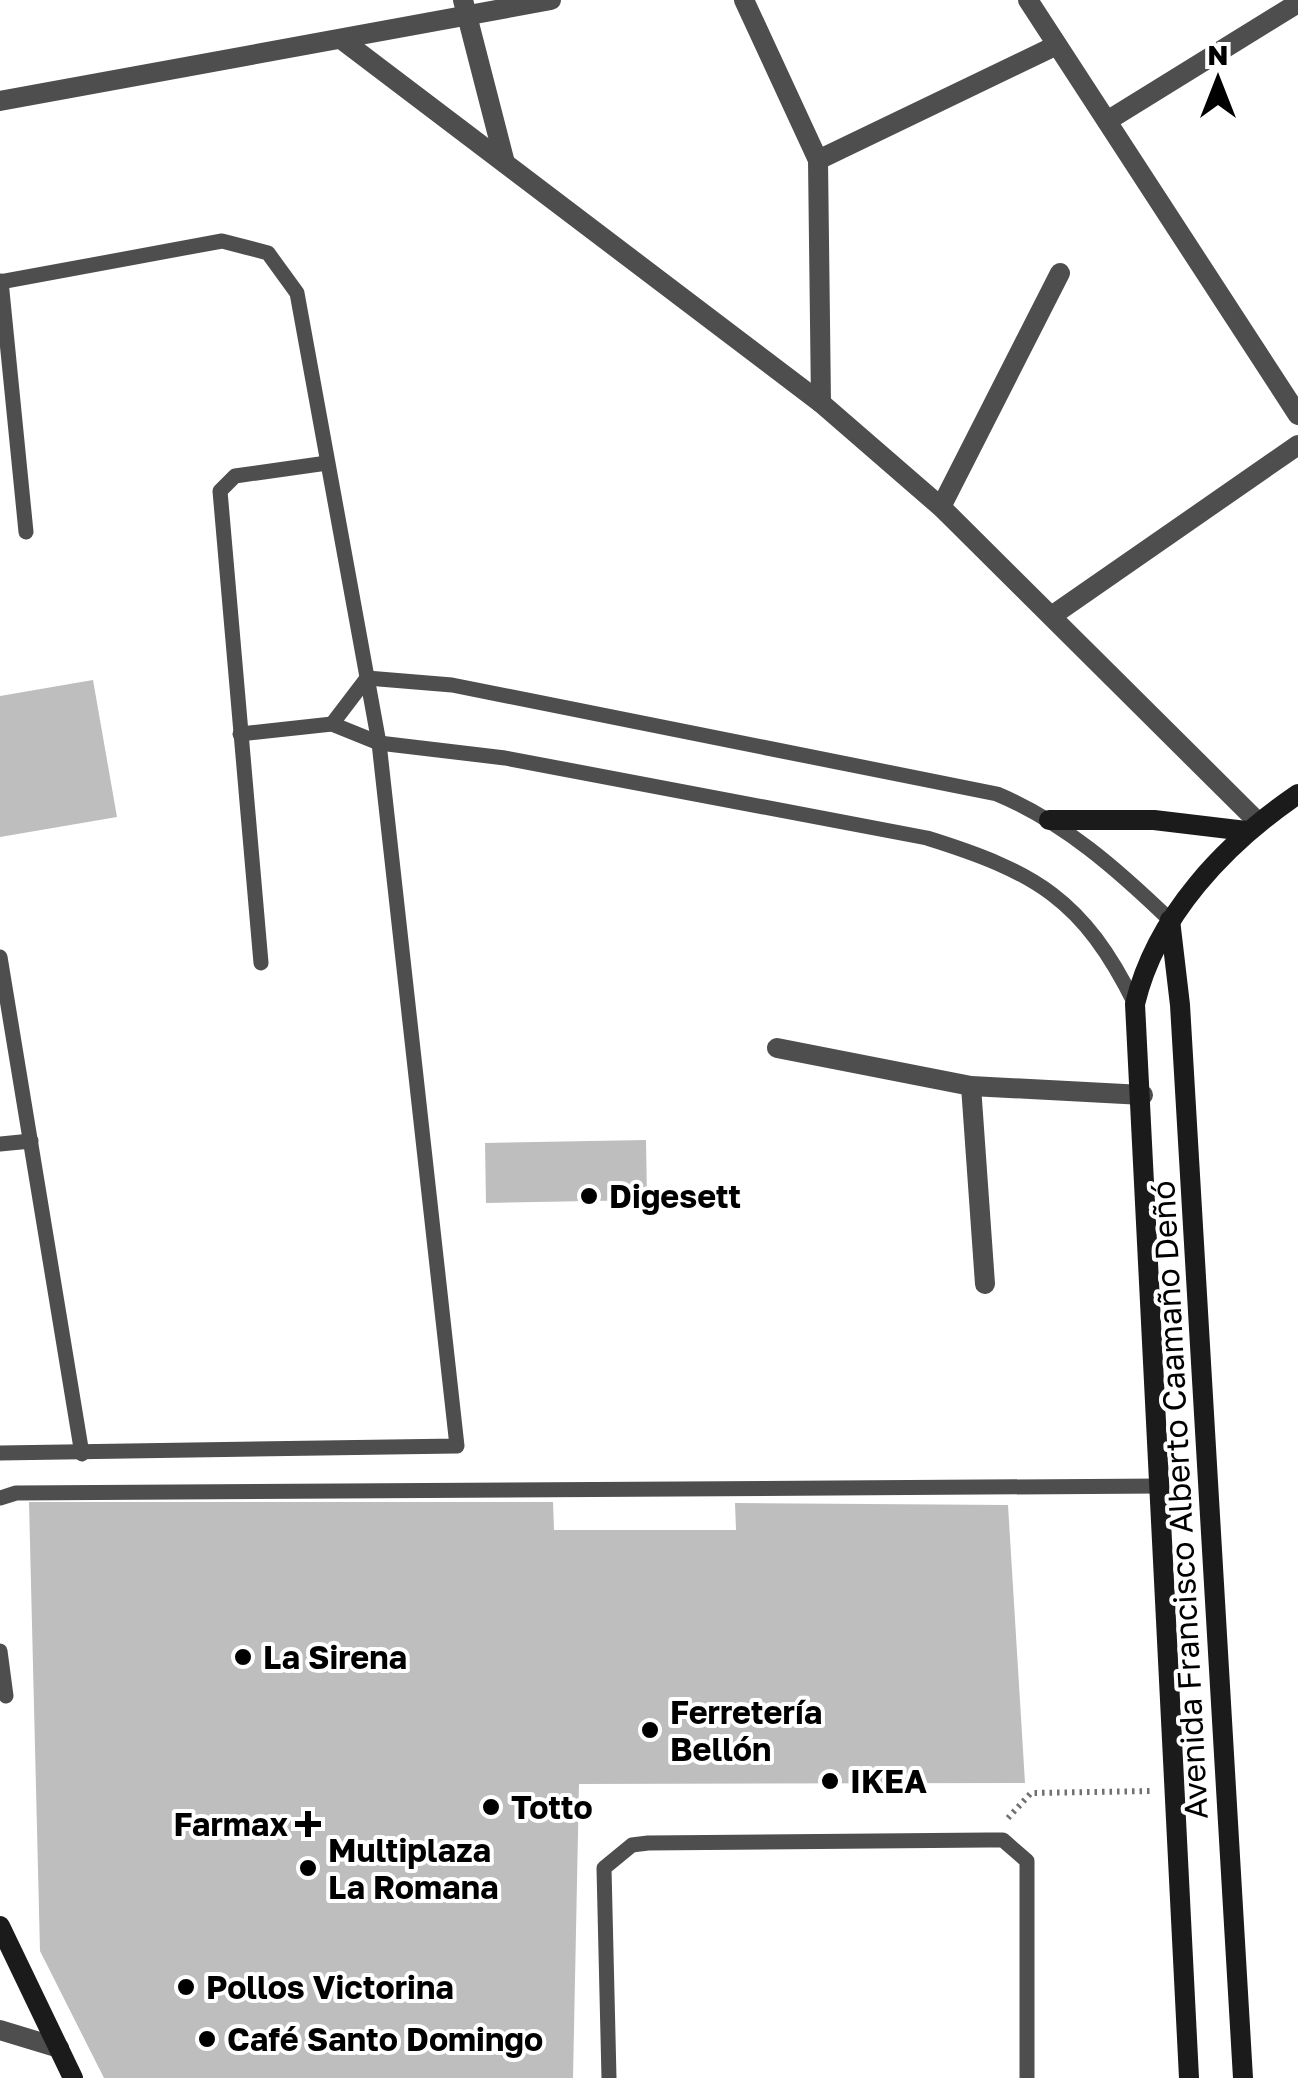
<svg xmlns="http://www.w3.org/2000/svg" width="1298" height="2078" font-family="'Golos Text',sans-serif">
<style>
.building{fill:#bebebe}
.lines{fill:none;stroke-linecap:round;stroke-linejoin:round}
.path{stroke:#707070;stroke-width:6;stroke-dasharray:2.5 5;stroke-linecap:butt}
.lane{stroke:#4e4e4e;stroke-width:15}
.street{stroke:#4e4e4e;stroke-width:20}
.secondary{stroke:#1b1b1b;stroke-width:20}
.poi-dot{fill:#000;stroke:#fff;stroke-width:4}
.labels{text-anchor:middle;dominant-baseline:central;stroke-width:8;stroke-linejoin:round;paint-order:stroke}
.poi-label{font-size:32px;font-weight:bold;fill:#000;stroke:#fff;text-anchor:start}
.street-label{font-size:32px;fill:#000;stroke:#fff}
</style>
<rect width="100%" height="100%" fill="#fff"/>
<g class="building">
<polygon points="93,680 117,817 0,837 0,696"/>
<polygon points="646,1140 647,1200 486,1203 485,1143"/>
<polygon points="29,1502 553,1502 554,1530 736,1530 735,1503 1008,1505 1025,1783 579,1784 573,2078 104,2078 40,1951"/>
</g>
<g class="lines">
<polyline class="path" points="1008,1818 1031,1793 1150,1791"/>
<g class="lane">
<polyline points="1,281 26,532"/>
<polyline points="0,282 222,241 268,253 297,293 379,743 457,1446 0,1453"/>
<path d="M 332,724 L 367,678 L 452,685 L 997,794 C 1064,822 1118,870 1170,920"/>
<path d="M 240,734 L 332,724 L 379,743 L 505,758 L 927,838 C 1036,872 1083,899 1135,1004"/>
<polyline points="0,957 82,1454"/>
<polyline points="261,963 220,491 235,476 327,463"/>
<polyline points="0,1144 31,1141"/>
<polyline points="0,1498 16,1493 1161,1486"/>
<polyline points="0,1651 6,1696"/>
<polyline points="609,2078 604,1868 632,1845 648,1843 988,1840 1003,1840 1027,1861 1027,2078"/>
</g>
<g class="street">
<polyline points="463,0 505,163"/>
<polyline points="744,0 818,160 821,403"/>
<polyline points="1028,0 1298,415"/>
<polyline points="341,39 821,403 941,507 1258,822"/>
<polyline points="0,101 551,0"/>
<polyline points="1107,121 1298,3"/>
<polyline points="818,160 1057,45"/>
<polyline points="941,507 1060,273"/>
<polyline points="1053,615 1298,445"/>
<polyline points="777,1048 971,1086 1143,1095"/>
<polyline points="971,1086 985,1284"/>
<polyline points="0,2030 59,2048"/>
</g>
<g class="secondary">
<polyline points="1049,820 1154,820 1246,831"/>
<polyline points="1170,920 1180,1005 1243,2078"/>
<polyline points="0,1926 73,2078"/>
<path d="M 1189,2078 L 1135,1004 C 1156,916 1225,844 1298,794"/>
</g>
</g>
<g class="poi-dot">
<circle cx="589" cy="1196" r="10"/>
<circle cx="243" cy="1657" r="10"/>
<circle cx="650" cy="1730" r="10"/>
<circle cx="830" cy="1781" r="10"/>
<circle cx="491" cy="1807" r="10"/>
<path d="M303 1809h10v10h10v10h-10v10h-10v-10h-10v-10h10z"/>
<circle cx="308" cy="1868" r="10"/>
<circle cx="186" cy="1987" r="10"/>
<circle cx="207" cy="2039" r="10"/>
</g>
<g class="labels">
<g class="poi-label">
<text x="609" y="1196">Digesett</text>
<text x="263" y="1657">La Sirena</text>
<text x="670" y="1712">Ferretería<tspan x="670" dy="37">Bellón</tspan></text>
<text x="850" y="1781">IKEA</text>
<text x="511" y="1807">Totto</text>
<text x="288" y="1824" text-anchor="end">Farmax</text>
<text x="328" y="1850">Multiplaza<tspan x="328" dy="37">La Romana</tspan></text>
<text x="206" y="1987">Pollos Victorina</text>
<text x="227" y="2039">Café Santo Domingo</text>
</g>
<g class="street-label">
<text transform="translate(1179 1500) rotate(-93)">Avenida Francisco Alberto Caamaño Deñó</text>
</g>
</g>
<g transform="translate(1218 80)" stroke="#ffffff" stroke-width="8" paint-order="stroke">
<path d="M0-8L18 38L0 25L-18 38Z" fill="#000000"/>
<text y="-15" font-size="28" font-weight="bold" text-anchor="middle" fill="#000000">N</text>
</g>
</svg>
